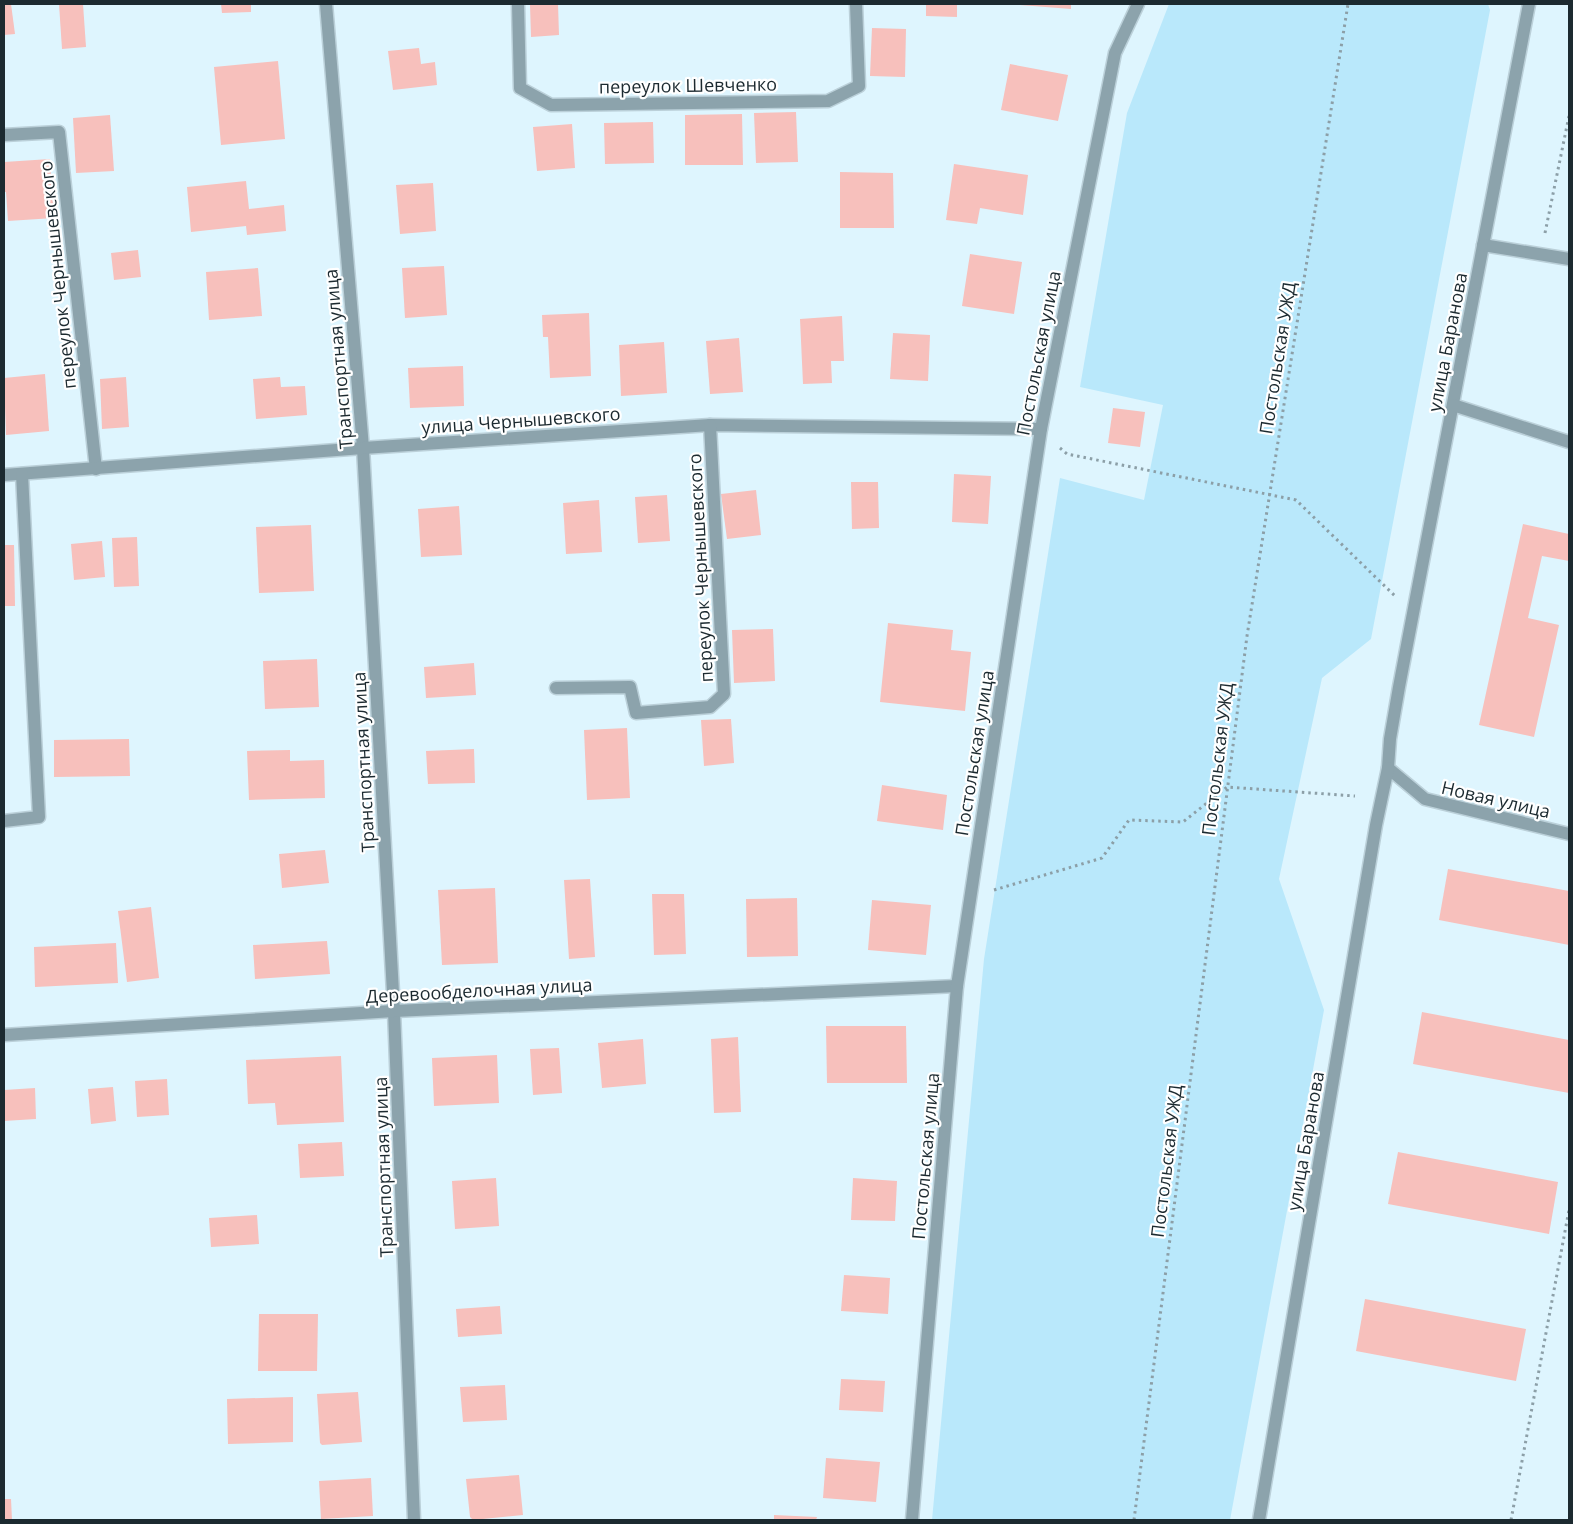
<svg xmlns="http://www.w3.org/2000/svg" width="1573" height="1524" font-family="'Open Sans',sans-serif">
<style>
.green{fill:#b9e8fb}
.building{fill:#f7c0bc}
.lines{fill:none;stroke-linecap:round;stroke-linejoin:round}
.minor-casing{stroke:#bbd0d9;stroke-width:15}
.path{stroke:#8c9fa7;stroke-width:3;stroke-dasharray:2.5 4;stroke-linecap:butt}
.minor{stroke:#8ca3ac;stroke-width:12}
.labels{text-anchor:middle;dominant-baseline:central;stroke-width:4.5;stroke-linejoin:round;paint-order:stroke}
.street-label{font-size:18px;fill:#1c2a30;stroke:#fff}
</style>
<rect width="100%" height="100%" fill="#def5fe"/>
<polygon class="green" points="1169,4 1488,4 1490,10 1371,639 1322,678 1279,879 1324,1010 1230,1520 932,1520 984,959 1060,478 1144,500 1163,405 1080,387 1127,113"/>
<g class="building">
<polygon points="4,4 11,4 15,34 4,35"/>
<polygon points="59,4 83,4 86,47 62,49"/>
<polygon points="221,4 251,4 251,12 222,13"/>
<polygon points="530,4 558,4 559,35 531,37"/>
<polygon points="926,4 957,4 957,17 926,16"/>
<polygon points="1020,4 1071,4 1071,9 1020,5"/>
<polygon points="872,28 906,29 905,77 870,76"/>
<polygon points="419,48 421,64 435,62 437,85 393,90 388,51"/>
<polygon points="278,61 285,139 221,145 214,67"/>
<polygon points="1010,64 1068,75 1058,121 1001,110"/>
<polygon points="796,112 798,162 756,163 754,113"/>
<polygon points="742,114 743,165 685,165 685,115"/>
<polygon points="110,115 114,171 76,173 73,118"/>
<polygon points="653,122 654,163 605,164 604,123"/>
<polygon points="572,124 575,168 537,171 533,127"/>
<polygon points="50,159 54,218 8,221 6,192 4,192 4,162"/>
<polygon points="954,164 1028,175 1023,215 980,208 977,224 946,220"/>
<polygon points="840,172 893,173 894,228 840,228"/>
<polygon points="246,181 249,209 284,205 286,231 247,235 246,226 191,232 187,187"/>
<polygon points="433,183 436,231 400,234 396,185"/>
<polygon points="138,250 141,277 114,280 111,253"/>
<polygon points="970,254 1022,262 1014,314 962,306"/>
<polygon points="444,266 447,315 405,318 402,268"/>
<polygon points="258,268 262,316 209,320 206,272"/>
<polygon points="589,313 591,376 550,378 548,337 543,337 542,315"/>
<polygon points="842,316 844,361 831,361 832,383 803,384 800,319"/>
<polygon points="893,333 930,335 928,381 890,379"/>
<polygon points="739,338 743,392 710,394 706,341"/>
<polygon points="664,342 667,393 621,396 619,345"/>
<polygon points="463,366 464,406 410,408 408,368"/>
<polygon points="45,374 49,431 6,435 4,378"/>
<polygon points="126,377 129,427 102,429 100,379"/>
<polygon points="280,377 281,387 305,386 307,415 256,419 253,379"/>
<polygon points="1113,408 1145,412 1140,447 1108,443"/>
<polygon points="954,474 991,476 988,524 952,522"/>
<polygon points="851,482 878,482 879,528 852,529"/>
<polygon points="756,490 761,535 727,539 721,494"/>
<polygon points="667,495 670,541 638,543 635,497"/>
<polygon points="599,500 602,552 566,554 563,503"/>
<polygon points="459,506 462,555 421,557 418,509"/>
<polygon points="1523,524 1569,534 1569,561 1542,556 1528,618 1559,625 1534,737 1479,725"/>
<polygon points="311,525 314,591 259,593 256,527"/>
<polygon points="137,537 139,586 114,587 112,538"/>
<polygon points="102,541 105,577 74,580 71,544"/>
<polygon points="4,545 14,545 15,606 4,606"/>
<polygon points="888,623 953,630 951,650 971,652 965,711 880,702"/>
<polygon points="773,629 775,681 734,683 732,630"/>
<polygon points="317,659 319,707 265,709 263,661"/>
<polygon points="474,663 476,695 426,698 424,667"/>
<polygon points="731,719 734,763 704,766 701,720"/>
<polygon points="627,728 630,798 587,800 584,730"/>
<polygon points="129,739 130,776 54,777 54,740"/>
<polygon points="474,749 475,783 428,784 426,751"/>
<polygon points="290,750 290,761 324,760 325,798 249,800 247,751"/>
<polygon points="882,785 947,795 943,830 877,821"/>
<polygon points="325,850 329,883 282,888 279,854"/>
<polygon points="1448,869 1569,891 1569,945 1439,920"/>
<polygon points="590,879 595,957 569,959 564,880"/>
<polygon points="495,888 498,963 442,965 438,890"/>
<polygon points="652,894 684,894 686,954 654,955"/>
<polygon points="797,898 798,956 747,957 746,899"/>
<polygon points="872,900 931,905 926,955 868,950"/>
<polygon points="151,907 159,978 127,982 118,911"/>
<polygon points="327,941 330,974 255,979 253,945"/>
<polygon points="116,943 118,983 35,987 34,947"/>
<polygon points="1422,1012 1569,1040 1569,1093 1413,1064"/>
<polygon points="826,1026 906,1026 907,1083 827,1083"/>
<polygon points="738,1037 741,1112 714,1113 711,1039"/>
<polygon points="643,1039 646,1084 602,1088 598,1043"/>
<polygon points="559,1048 562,1093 533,1095 530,1049"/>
<polygon points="497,1055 499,1103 434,1106 432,1058"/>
<polygon points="341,1056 344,1122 277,1125 275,1103 248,1104 246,1060"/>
<polygon points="167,1079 169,1115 137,1117 135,1081"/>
<polygon points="113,1087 116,1121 91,1124 88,1089"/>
<polygon points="35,1088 36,1119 4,1121 4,1090"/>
<polygon points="342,1142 344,1176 300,1178 298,1144"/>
<polygon points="1398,1152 1558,1182 1549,1234 1388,1204"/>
<polygon points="496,1178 499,1226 455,1229 452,1181"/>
<polygon points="853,1178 897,1181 895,1221 851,1220"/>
<polygon points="257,1215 259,1244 211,1247 209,1218"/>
<polygon points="844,1275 890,1278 888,1314 841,1311"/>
<polygon points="1365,1299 1526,1329 1516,1381 1356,1351"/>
<polygon points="500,1306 502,1334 458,1337 456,1309"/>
<polygon points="259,1314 318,1314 317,1371 258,1371"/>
<polygon points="841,1379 885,1381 883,1412 839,1410"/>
<polygon points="505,1385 507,1420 463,1422 460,1387"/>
<polygon points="358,1392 362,1442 322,1445 320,1443 317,1394"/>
<polygon points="293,1397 293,1442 228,1444 227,1399"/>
<polygon points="826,1458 880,1462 876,1502 823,1498"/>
<polygon points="519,1475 523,1515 473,1520 470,1517 466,1479"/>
<polygon points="371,1478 373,1516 321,1519 319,1481"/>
<polygon points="4,1499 11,1499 12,1520 4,1520"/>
<polygon points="774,1515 817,1517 816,1520 774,1520"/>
</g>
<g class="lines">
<defs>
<g id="minor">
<polyline points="326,4 363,448 394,1011 414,1520"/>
<polyline points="518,4 520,88 551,105 828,101 859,86 856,4"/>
<polyline points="1529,4 1399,687 1390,739 1388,768 1425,799 1569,834"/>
<polyline points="4,135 59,132 96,469"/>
<polyline points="1483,245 1569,259"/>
<polyline points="1453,405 1569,442"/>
<polyline points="4,475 363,448 710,425 1041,429"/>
<polyline points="556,688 630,687 636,713 710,707 724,694 710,425"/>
<polyline points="4,821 39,817 22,474"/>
<polyline points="4,1035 394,1011 957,986"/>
<polyline points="912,1520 957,986 1041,429 1115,53 1138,4"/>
<polyline points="1259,1520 1376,825 1388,768"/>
</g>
</defs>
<use href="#minor" class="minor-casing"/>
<g class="path">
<polyline points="1545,233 1569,116"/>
<polyline points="1060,448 1067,454 1296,500 1395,596"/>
<polyline points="994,890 1102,858 1129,820 1183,822 1227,787 1355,796"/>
<polyline points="1134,1520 1247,636 1348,4"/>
<polyline points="1511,1520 1569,1210"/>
</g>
<use href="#minor" class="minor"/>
</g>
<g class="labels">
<g class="street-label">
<text transform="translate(688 85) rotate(-1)">переулок Шевченко</text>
<text transform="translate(57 275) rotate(-96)">переулок Чернышевского</text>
<text transform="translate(1447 342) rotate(-79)">улица Баранова</text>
<text transform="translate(1038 353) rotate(-79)">Постольская улица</text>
<text transform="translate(1277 358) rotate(-81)">Постольская УЖД</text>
<text transform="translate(338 359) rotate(-95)">Транспортная улица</text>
<text transform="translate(521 420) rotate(-4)">улица Чернышевского</text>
<text transform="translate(700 568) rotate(-93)">переулок Чернышевского</text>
<text transform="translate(974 753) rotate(-81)">Постольская улица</text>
<text transform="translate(1217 759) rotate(-83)">Постольская УЖД</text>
<text transform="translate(363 762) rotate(-93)">Транспортная улица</text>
<text transform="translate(1496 799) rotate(13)">Новая улица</text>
<text transform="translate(479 990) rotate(-3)">Деревообделочная улица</text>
<text transform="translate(1305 1141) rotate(-80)">улица Баранова</text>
<text transform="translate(925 1156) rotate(-85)">Постольская улица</text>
<text transform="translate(1166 1161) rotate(-83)">Постольская УЖД</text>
<text transform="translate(383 1167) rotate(-92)">Транспортная улица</text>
</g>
</g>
<rect width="1573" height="1524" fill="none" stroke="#1c2a30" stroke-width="10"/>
</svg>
